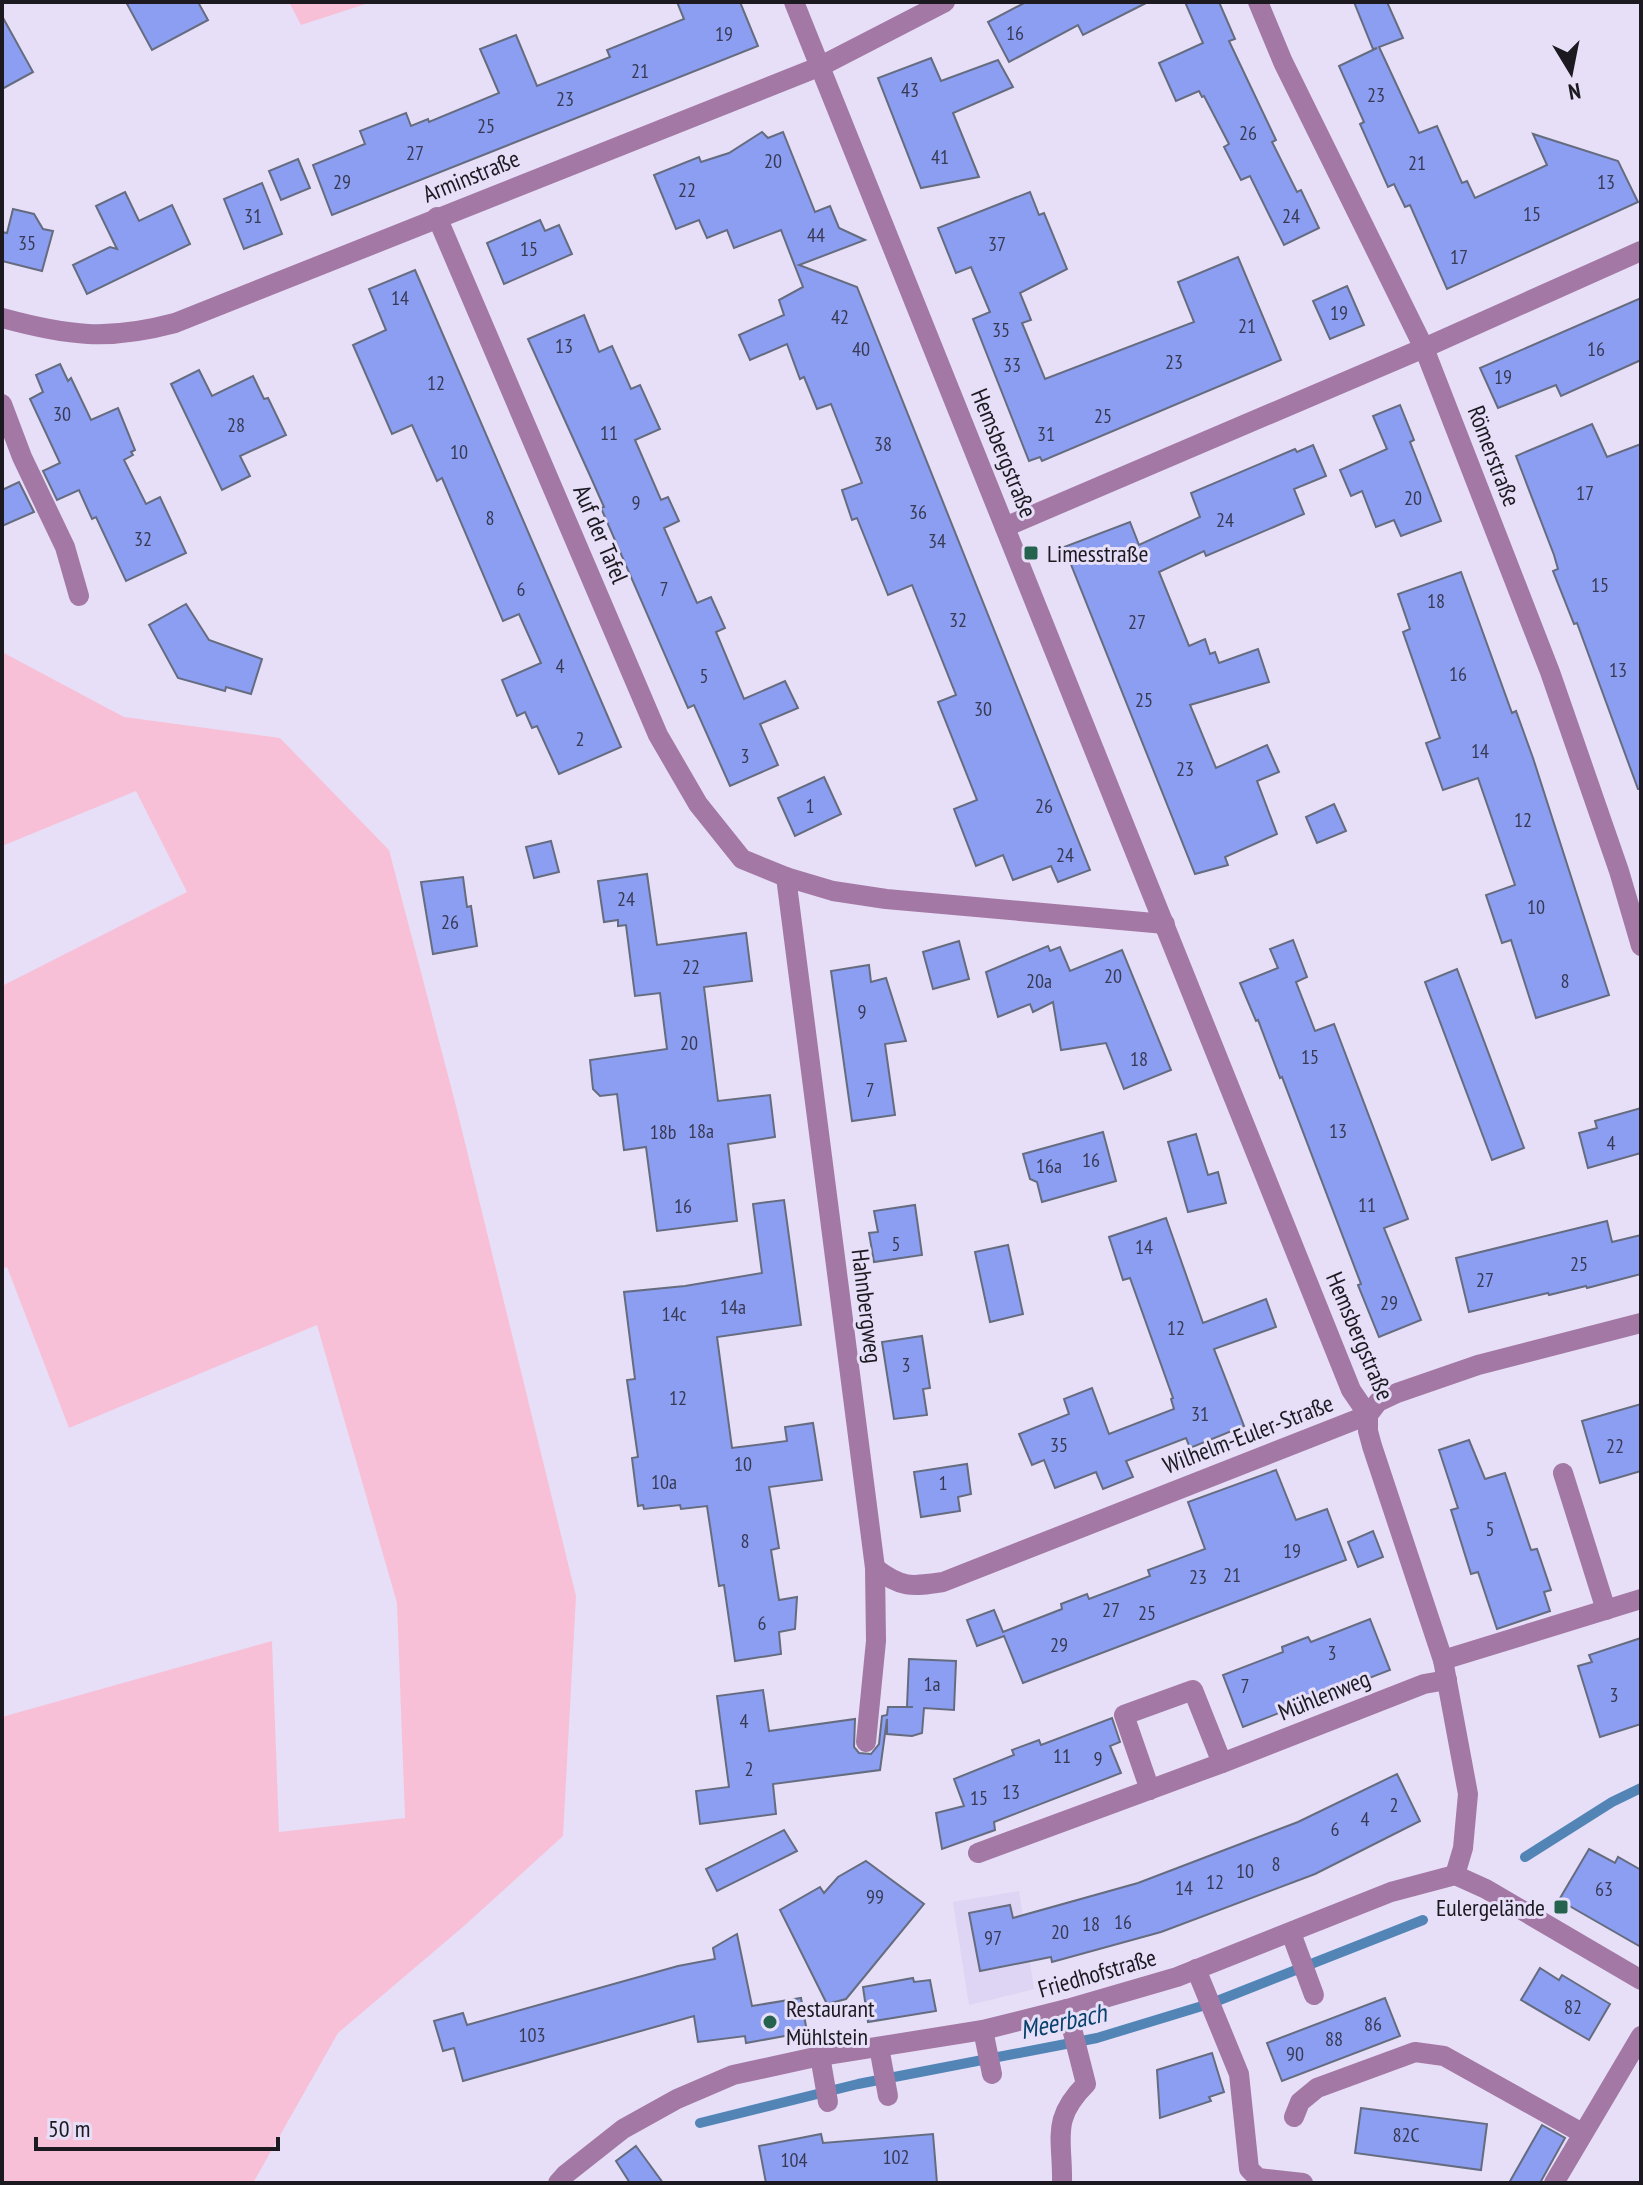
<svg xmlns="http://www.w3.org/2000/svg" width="1643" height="2185" font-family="'PT Sans Narrow',sans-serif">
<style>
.built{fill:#ded4f3}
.green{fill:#f8c0d7}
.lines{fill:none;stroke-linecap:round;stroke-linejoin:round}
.stream{stroke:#5285b6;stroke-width:10}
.building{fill:#8c9ef1;stroke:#666c80;stroke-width:2}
.minor{stroke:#a478a4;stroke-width:20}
.poi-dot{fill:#25634f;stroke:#e6dff7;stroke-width:3}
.labels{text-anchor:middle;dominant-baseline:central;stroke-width:6;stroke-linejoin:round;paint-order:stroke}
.number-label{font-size:20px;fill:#383a55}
.street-label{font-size:24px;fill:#1c1921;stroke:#e6dff7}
.poi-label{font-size:24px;fill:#1c1921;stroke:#e6dff7;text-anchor:start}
.water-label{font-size:26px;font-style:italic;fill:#09426d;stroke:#e6dff7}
</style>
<rect width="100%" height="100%" fill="#e6dff7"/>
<polygon class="built" points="1019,1891 1034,1989 969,2005 953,1902"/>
<g class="green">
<polygon points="289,2 372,2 301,25"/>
<polygon points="2,652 124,717 280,738 389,850 456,1106 576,1596 563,1836 464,1926 338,2033 253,2183 2,2183 2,1717 272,1641 279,1832 405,1818 397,1603 317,1325 69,1428 7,1267 2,1269 2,986 187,892 136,791 2,846"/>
</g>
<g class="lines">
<g class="stream">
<polyline points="1525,1857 1612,1802 1641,1788"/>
<polyline points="700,2123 858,2084 1097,2038 1212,2003 1423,1920"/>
</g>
</g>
<g class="building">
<polygon points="126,2 198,2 208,20 152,50"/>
<polygon points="677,2 740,2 758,46 332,215 313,165 365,144 360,131 406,113 411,126 428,119 429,122 499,93 480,49 516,35 537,86 610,57 607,50 684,19"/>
<polygon points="1026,2 1148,2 1083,35 1078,25 1009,62 988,22"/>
<polygon points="1185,2 1219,2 1235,39 1229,41 1276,140 1272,142 1297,192 1301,190 1319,228 1284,245 1250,176 1241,180 1224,147 1229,144 1204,96 1202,97 1199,91 1176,101 1159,63 1203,43"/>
<polygon points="1354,2 1387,2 1403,38 1379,47 1419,133 1437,126 1462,183 1467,181 1475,198 1547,165 1533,134 1618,161 1638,202 1447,289 1410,205 1405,207 1394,184 1388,187 1360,124 1364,122 1339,66 1377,48 1373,49"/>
<polygon points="2,16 33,72 2,89"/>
<polygon points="931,58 941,81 998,60 1013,87 953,113 979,177 921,188 878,78"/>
<polygon points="762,132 768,138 783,132 815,212 830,206 839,228 865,240 799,265 857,287 1090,870 1058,882 1051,866 1013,880 1003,855 976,866 954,809 977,800 938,702 956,695 912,585 888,595 857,518 852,520 842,490 862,483 831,404 817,409 804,377 800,379 787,344 750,360 739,335 784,315 779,300 803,287 781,230 734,248 727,230 707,238 699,220 676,229 654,175 699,157 701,162 729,153"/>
<polygon points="298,159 310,188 281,200 269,171"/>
<polygon points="262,183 282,234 244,249 224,199"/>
<polygon points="125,192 139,221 172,205 190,244 87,294 73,265 110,247 117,249 96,206"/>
<polygon points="1030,192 1039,215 1044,213 1067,269 1020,293 1031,320 1022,323 1045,379 1194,322 1178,282 1238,257 1281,360 1042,461 1040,457 1029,461 973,319 990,312 971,267 956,273 938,228"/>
<polygon points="13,209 34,214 43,229 53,231 42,271 2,261 2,232 7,233"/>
<polygon points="540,220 545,231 559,225 572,254 504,284 487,243"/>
<polygon points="415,270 621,747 559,774 537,726 532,728 525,712 517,716 502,680 541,663 519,614 503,621 442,478 437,481 412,425 392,434 353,345 386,330 369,289"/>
<polygon points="1347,286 1364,325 1330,339 1313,301"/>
<polygon points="1641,298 1641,360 1561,396 1556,385 1498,408 1480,368"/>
<polygon points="584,315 599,352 612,346 631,389 640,385 660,429 635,440 661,500 668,497 679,521 664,528 697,603 711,597 725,628 716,632 744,699 785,681 798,708 760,724 778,765 730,786 694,705 688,708 601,508 604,507 592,480 528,339"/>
<polygon points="60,364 68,381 71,378 91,420 118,408 135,450 131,452 133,455 124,460 146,504 160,497 186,553 126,581 96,517 92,519 79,490 57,500 43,471 60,463 30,399 43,392 36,375"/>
<polygon points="199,370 212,396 253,376 264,399 268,398 286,435 240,456 250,476 222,490 171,384"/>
<polygon points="1400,405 1414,440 1410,442 1441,521 1401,536 1394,520 1376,527 1362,491 1351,496 1340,470 1387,449 1373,416"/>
<polygon points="1592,424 1607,457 1641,444 1641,789 1638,789 1577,623 1574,624 1553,571 1558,569 1554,555 1516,456"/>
<polygon points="1313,445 1326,476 1294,489 1304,514 1206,556 1204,551 1159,572 1189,646 1205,639 1210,654 1215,652 1219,663 1258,649 1269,682 1190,705 1216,768 1267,745 1279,772 1257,781 1277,834 1225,857 1228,865 1195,874 1064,547 1130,522 1139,545 1200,517 1191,493 1295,449 1297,452"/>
<polygon points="19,482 34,512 2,526 2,490"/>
<polygon points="1461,572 1512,713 1516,711 1533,758 1609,995 1536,1018 1511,940 1502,943 1486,895 1515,885 1478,778 1443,790 1426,743 1440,738 1403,632 1410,629 1398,594"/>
<polygon points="186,604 209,640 262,659 251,694 226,687 225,691 178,678 149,625"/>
<polygon points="824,777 841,814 795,836 778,798"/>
<polygon points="1334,804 1346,831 1317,843 1306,817"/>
<polygon points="551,841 559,872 534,878 526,847"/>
<polygon points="647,874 657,945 746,933 752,981 704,987 718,1101 770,1095 775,1137 728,1144 737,1221 657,1231 646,1147 624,1150 617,1094 600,1096 593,1089 590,1060 667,1049 660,993 635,996 626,925 618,926 618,920 604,922 598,881"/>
<polygon points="463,877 467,907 471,906 477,946 433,954 421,882"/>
<polygon points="1293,940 1307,977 1296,982 1315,1031 1334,1024 1408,1219 1384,1228 1421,1320 1379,1337 1358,1285 1361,1284 1282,1077 1280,1078 1258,1020 1256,1021 1240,983 1278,968 1270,949"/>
<polygon points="959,941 969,979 933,989 923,952"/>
<polygon points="1048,946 1050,951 1060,947 1070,971 1122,950 1171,1070 1124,1089 1106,1043 1061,1050 1053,1002 1033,1012 1030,1004 998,1017 986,972"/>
<polygon points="869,965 871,982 886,978 906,1041 885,1044 895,1115 852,1121 831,971"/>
<polygon points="1457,969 1524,1148 1492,1160 1425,982"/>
<polygon points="1641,1108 1641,1153 1588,1168 1579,1133 1597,1128 1595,1121"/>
<polygon points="1103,1132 1116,1181 1042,1202 1037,1182 1030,1179 1023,1154"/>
<polygon points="1196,1134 1208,1175 1218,1172 1226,1203 1188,1212 1168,1142"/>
<polygon points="784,1200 801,1325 717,1337 732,1448 787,1441 785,1427 813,1423 822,1480 769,1487 779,1548 771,1550 779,1600 797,1597 795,1629 779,1632 781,1654 735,1661 724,1585 719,1586 707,1506 681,1509 680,1505 644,1509 643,1505 638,1506 632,1458 638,1457 627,1380 635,1379 624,1292 685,1286 762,1273 753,1204"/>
<polygon points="915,1205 922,1255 874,1262 869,1233 878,1232 874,1211"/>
<polygon points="1166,1218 1203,1323 1266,1299 1276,1327 1214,1349 1244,1426 1190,1448 1186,1438 1126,1461 1133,1477 1103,1489 1096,1472 1055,1488 1044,1460 1032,1465 1019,1434 1069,1414 1064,1399 1092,1388 1109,1434 1174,1409 1171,1399 1173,1398 1130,1278 1123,1280 1109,1237"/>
<polygon points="1607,1221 1612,1242 1641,1235 1641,1274 1587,1288 1586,1286 1549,1295 1548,1293 1469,1312 1456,1258"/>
<polygon points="1008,1245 1023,1314 990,1322 975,1252"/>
<polygon points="922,1336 930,1388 923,1389 927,1415 894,1419 882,1342"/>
<polygon points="1641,1404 1641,1471 1600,1483 1582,1421"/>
<polygon points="1469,1440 1485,1479 1505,1473 1531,1550 1537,1549 1551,1590 1544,1592 1550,1611 1497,1629 1478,1572 1471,1574 1451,1510 1458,1508 1439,1450"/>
<polygon points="967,1464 971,1494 958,1497 960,1511 921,1517 914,1472"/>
<polygon points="1276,1470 1296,1520 1327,1509 1346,1560 1023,1683 1004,1636 977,1646 967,1620 994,1610 1003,1632 1062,1609 1061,1604 1087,1594 1089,1599 1150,1576 1148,1570 1205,1549 1188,1502"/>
<polygon points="1373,1531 1383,1557 1358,1567 1348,1542"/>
<polygon points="1370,1619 1390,1670 1243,1727 1223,1675 1283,1652 1282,1647 1308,1637 1311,1642"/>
<polygon points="1641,1638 1641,1724 1600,1737 1578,1666 1592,1662 1589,1655"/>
<polygon points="909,1659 956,1661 954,1710 924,1708 922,1733 912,1736 887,1734 887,1719 880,1770 773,1784 776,1814 700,1824 696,1791 729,1787 717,1696 763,1690 769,1731 855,1719 854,1747 859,1753 871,1754 879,1744 882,1716 887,1715 888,1707 913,1707 907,1707"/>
<polygon points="1112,1718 1120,1742 1110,1746 1121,1773 994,1822 995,1830 942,1849 936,1813 964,1806 954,1779 1014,1755 1012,1750 1039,1740 1041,1745"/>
<polygon points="1397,1774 1420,1821 1315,1874 1161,1932 1052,1962 1051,1957 980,1971 969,1913 1010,1905 1013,1918 1138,1883 1298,1822"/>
<polygon points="784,1830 797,1851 717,1891 706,1869"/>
<polygon points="1589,1849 1615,1863 1618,1857 1641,1870 1641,1947 1559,1900"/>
<polygon points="866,1861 924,1904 846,1999 827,2004 780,1910 820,1887 824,1893 838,1877"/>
<polygon points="737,1934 752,2006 801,1998 807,2032 746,2043 745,2036 698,2042 694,2016 463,2081 454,2048 443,2051 434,2021 463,2013 467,2025 678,1966 715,1959 713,1948"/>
<polygon points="1540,1968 1559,1980 1562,1975 1610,2004 1589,2040 1521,2000"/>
<polygon points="913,1978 914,1982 930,1980 936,2011 868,2022 863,1987"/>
<polygon points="1385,1998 1400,2036 1282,2081 1267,2043"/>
<polygon points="1212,2053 1224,2092 1209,2097 1211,2101 1160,2118 1157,2070"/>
<polygon points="1361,2108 1487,2124 1481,2170 1355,2153"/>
<polygon points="1542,2125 1565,2138 1540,2183 1509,2183"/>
<polygon points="821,2134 823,2143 933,2134 937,2183 766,2183 759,2146"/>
<polygon points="636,2146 663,2183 630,2183 616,2161"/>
</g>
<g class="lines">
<g class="minor">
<polyline points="794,2 1351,1390 1368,1415 1368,1431 1372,1446 1443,1660 1468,1794 1463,1848 1455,1875"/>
<polyline points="1258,2 1283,62 1424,348 1550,672 1619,871 1641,946"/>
<polyline points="437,217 658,735 698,804 742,859 786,877 833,891 886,899 1165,924"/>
<path d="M 2,318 C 68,336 108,341 175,323 L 821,66 L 945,2"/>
<polyline points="2,404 22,457 65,547 79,596"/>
<polyline points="1005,527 1424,348 1641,251"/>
<polyline points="786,877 875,1568 876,1641 866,1742"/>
<polyline points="1563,1473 1606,1610"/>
<path d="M 875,1568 C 901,1588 911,1587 943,1582 L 1368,1415 L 1378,1402 L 1397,1393 L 1478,1365 L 1641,1323"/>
<polyline points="1443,1660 1641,1599"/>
<polyline points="1150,1790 1124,1715 1193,1690 1222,1763"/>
<polyline points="978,1853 1222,1763 1424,1684 1447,1680"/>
<polyline points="1291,1933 1314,1995"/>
<polyline points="1196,1969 1239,2074 1249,2169 1258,2178 1303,2183"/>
<polyline points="983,2030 992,2074"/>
<polyline points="879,2047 888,2096"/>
<polyline points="820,2056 828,2102"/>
<polyline points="1294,2117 1300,2102 1317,2088 1415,2052 1444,2056 1582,2133"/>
<polyline points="558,2183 566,2174 623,2129 677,2099 733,2075 820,2056 983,2030 1067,2009 1177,1977 1391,1892 1455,1875 1486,1889 1641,1980"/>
<path d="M 1062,2183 C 1063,2138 1050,2120 1086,2084 L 1067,2009"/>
<polyline points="1554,2183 1641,2036"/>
</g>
</g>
<g class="poi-dot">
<rect x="1023" y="545" width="16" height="16" rx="4"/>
<rect x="1553" y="1899" width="16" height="16" rx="4"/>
<circle cx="770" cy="2022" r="8"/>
</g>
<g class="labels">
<g class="number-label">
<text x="1015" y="33">16</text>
<text x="724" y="34">19</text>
<text x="640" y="71">21</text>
<text x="910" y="90">43</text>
<text x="1376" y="95">23</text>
<text x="565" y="99">23</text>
<text x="486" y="126">25</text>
<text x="1248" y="133">26</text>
<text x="415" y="153">27</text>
<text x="940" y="157">41</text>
<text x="773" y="161">20</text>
<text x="1417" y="163">21</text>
<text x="342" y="182">29</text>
<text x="1606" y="182">13</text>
<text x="687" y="190">22</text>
<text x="1532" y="214">15</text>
<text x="253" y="216">31</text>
<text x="1291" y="216">24</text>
<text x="816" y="235">44</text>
<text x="27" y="243">35</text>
<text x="997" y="244">37</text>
<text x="529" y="249">15</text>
<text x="1459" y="257">17</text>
<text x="400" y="298">14</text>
<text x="1339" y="313">19</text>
<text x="840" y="317">42</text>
<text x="1247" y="326">21</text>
<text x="1001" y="330">35</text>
<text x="564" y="346">13</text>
<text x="861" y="349">40</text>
<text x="1596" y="349">16</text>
<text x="1174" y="362">23</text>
<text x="1012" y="365">33</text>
<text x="1503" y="377">19</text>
<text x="436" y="383">12</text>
<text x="62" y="414">30</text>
<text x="1103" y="416">25</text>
<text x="236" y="425">28</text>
<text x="609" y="433">11</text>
<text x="1046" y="434">31</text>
<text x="883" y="444">38</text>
<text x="459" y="452">10</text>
<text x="1585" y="493">17</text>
<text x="1413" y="498">20</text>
<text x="636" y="503">9</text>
<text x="918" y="512">36</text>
<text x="490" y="518">8</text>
<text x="1225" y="520">24</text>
<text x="143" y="539">32</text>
<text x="937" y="541">34</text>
<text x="1600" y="585">15</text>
<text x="521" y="589">6</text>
<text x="664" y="589">7</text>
<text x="1436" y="601">18</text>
<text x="958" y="620">32</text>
<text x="1137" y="622">27</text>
<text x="560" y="666">4</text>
<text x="1618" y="670">13</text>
<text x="1458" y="674">16</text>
<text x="704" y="676">5</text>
<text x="1144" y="700">25</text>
<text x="983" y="709">30</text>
<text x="580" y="739">2</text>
<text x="1480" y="751">14</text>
<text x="745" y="756">3</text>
<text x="1185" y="769">23</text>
<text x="810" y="806">1</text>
<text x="1044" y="806">26</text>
<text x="1523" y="820">12</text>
<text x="1065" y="855">24</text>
<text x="626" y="899">24</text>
<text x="1536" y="907">10</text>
<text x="450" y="922">26</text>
<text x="691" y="967">22</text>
<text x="1113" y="976">20</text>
<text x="1039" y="981">20a</text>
<text x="1565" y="981">8</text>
<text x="862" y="1012">9</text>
<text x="689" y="1043">20</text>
<text x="1310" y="1057">15</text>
<text x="1139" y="1059">18</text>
<text x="870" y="1090">7</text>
<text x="701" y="1131">18a</text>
<text x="1338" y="1131">13</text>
<text x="663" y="1132">18b</text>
<text x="1611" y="1143">4</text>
<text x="1091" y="1160">16</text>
<text x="1049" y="1166">16a</text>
<text x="1367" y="1205">11</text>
<text x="683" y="1206">16</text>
<text x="896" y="1244">5</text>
<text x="1144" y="1247">14</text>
<text x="1579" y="1264">25</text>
<text x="1485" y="1280">27</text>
<text x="1389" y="1303">29</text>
<text x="733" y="1307">14a</text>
<text x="674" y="1314">14c</text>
<text x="1176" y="1328">12</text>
<text x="906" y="1365">3</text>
<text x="678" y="1398">12</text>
<text x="1200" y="1414">31</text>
<text x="1059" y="1445">35</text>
<text x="1615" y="1446">22</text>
<text x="743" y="1464">10</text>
<text x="664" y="1482">10a</text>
<text x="943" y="1483">1</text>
<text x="1490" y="1529">5</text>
<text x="745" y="1541">8</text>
<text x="1292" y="1551">19</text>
<text x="1232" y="1575">21</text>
<text x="1198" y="1577">23</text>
<text x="1111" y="1610">27</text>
<text x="1147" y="1613">25</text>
<text x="762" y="1623">6</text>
<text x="1059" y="1645">29</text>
<text x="1332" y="1653">3</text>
<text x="932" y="1684">1a</text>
<text x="1245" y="1686">7</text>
<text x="1614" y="1695">3</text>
<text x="744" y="1721">4</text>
<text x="1062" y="1756">11</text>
<text x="1098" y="1759">9</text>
<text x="749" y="1769">2</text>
<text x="1011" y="1792">13</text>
<text x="979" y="1798">15</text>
<text x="1394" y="1805">2</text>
<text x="1365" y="1819">4</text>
<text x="1335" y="1829">6</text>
<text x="1276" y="1864">8</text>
<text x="1245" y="1871">10</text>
<text x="1215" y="1882">12</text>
<text x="1184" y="1888">14</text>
<text x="1604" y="1889">63</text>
<text x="875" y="1897">99</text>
<text x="1123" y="1922">16</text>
<text x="1091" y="1924">18</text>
<text x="1060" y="1932">20</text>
<text x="993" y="1938">97</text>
<text x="1573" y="2007">82</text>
<text x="1373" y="2024">86</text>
<text x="532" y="2035">103</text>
<text x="1334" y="2039">88</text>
<text x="1295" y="2054">90</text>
<text x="1406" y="2135">82C</text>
<text x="896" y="2157">102</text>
<text x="794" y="2160">104</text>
</g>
<g class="street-label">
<text transform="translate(471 176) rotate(-22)">Arminstraße</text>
<text transform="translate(1004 453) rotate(68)">Hemsbergstraße</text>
<text transform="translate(1494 456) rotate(69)">Römerstraße</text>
<text transform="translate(601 534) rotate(67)">Auf der Tafel</text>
<text transform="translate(867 1306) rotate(83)">Hahnbergweg</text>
<text transform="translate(1360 1336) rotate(67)">Hemsbergstraße</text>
<text transform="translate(1248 1434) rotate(-21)">Wilhelm-Euler-Straße</text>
<text transform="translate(1324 1695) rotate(-22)">Mühlenweg</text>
<text transform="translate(1097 1973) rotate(-16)">Friedhofstraße</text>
</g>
<g class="poi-label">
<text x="1047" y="553">Limesstraße</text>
<text x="1545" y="1907" text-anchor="end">Eulergelände</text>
<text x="786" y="2008">Restaurant<tspan x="786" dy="28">Mühlstein</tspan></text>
</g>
<g class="water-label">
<text transform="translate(1063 2021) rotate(-12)">Meerbach</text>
</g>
</g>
<rect width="1643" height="2185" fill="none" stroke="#1c1921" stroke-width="8"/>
<g transform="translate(1571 72) rotate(170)" stroke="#e6dff7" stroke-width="6" paint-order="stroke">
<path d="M0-6L14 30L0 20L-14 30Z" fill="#1c1921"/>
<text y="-12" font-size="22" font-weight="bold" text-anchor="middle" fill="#1c1921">N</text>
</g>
<path d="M36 2137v12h242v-12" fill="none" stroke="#1c1921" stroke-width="4"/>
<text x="48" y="2137" font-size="24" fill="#1c1921" stroke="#e6dff7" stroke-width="6" paint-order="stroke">50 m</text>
</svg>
